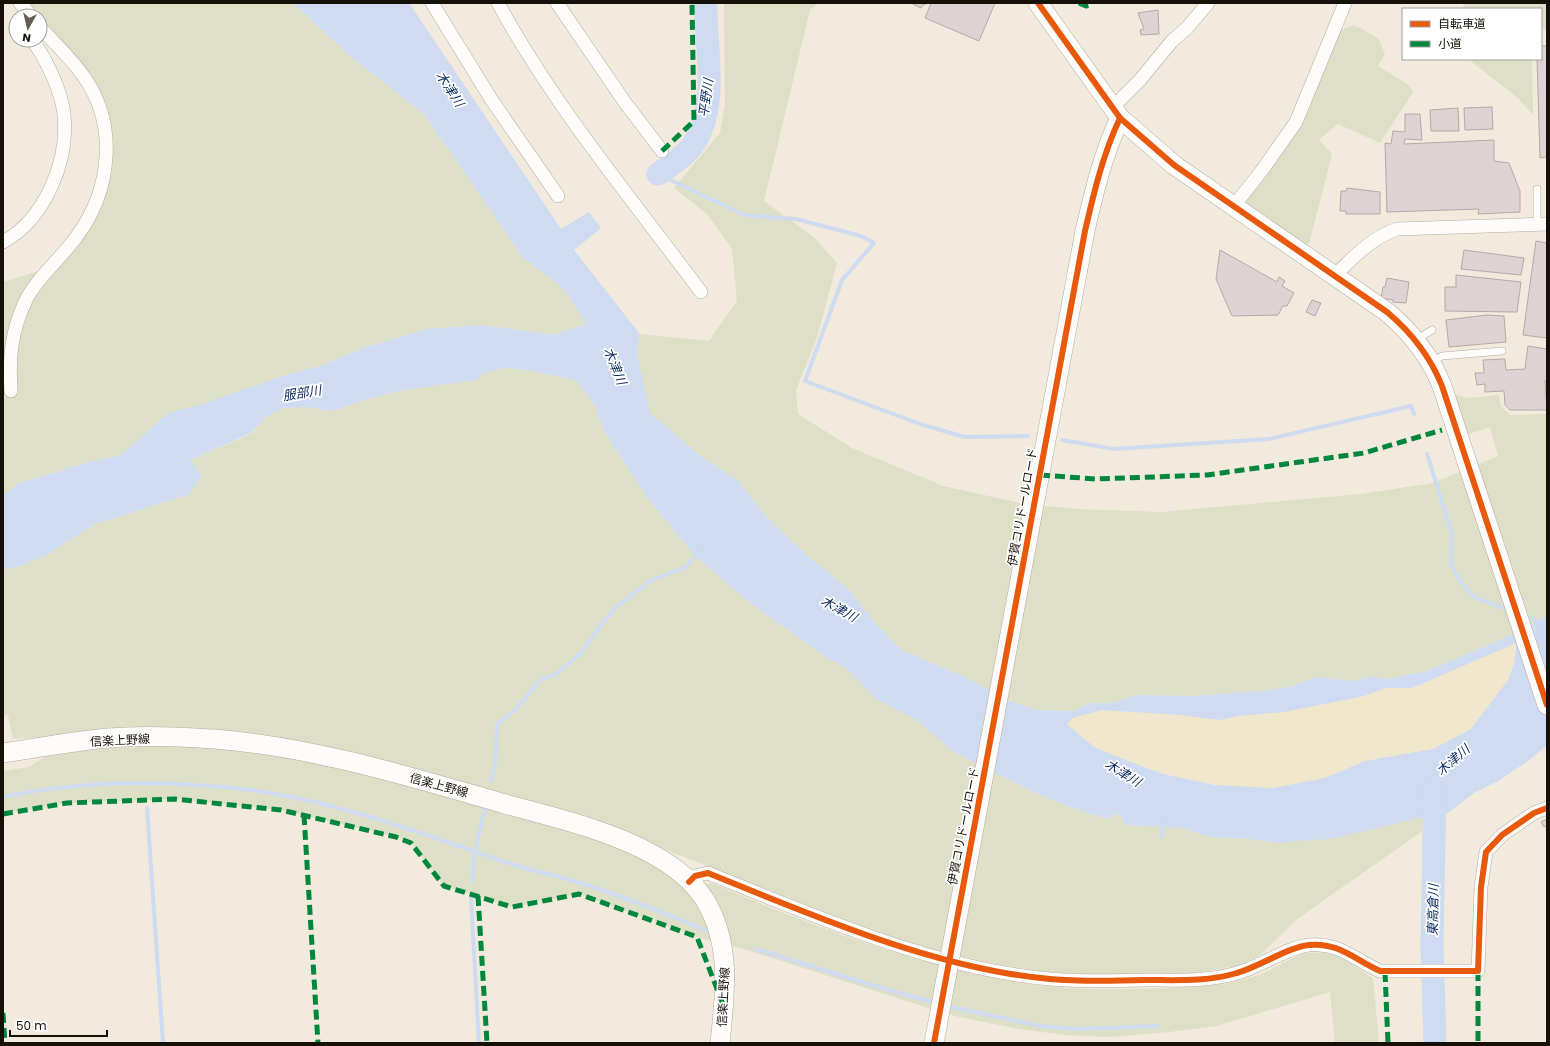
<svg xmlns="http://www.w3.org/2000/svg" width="1550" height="1046" font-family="Poppins,'Noto Sans JP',sans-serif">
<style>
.green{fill:#dddfc7}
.sand{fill:#f0e7cd}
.water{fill:#cedbf0;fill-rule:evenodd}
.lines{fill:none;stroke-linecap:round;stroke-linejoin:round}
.stream{stroke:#cedbf0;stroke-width:4}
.river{stroke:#cedbf0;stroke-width:23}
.building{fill:#ded3d4;stroke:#b1aaa7}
.lane-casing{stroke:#b1aba1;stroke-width:8}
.street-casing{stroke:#b1aba1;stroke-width:14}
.secondary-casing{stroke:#b1aba1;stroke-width:20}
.lane{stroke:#fdfcfa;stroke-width:7}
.street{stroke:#fdfcfa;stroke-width:13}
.secondary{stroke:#fdfcfa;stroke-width:19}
.secondary-bridge-casing{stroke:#b1aba1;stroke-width:20;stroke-linecap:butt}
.secondary-bridge{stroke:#fdfcfa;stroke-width:19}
.quiet{stroke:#00873e;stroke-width:5;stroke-dasharray:10 5;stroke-linecap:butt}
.cycleway-casing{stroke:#fff;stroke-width:8}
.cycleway{stroke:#e8590c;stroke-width:6}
.labels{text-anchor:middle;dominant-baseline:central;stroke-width:3.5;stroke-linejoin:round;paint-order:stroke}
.street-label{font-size:12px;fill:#151008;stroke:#fff}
.water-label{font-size:13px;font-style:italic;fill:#08285b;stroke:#fff}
</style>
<rect width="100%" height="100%" fill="#f2eadc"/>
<g class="green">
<polygon points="28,3 293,3 351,57 424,114 523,258 558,284 570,298 586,324 554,335 482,325 427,329 366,347 323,365 286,375 202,405 168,413 121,455 89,462 17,484 3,496 3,282 62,264 95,216 111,175 112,132 96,86 67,47"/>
<polygon points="724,3 819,3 810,10 764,201 815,238 837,263 817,337 796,390 798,414 852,448 943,486 1025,504 1077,509 1162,512 1361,494 1433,483 1498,456 1490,427 1466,435 1452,394 1468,398 1499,395 1500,405 1510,415 1547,414 1547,616 1511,635 1427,671 1387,679 1370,676 1355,681 1316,677 1290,687 1261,691 1192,696 1136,695 1114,703 1090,703 1074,711 1036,710 1010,701 965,677 901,650 876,624 847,588 809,557 766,517 738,481 698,454 649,413 637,353 639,334 709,341 737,301 732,249 707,214 674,188 720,133 725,105"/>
<polygon points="1463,3 1547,3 1547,29 1541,29 1541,9 1464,9"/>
<polygon points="1354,25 1378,38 1385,54 1378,66 1409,85 1413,92 1380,143 1338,124 1319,140 1332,154 1309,244 1299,246 1243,208 1243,199 1266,171 1337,32"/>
<polygon points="1468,59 1532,59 1533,115 1518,98"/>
<polygon points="504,368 526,370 575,380 595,405 604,431 646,496 694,555 745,599 827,658 846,668 876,699 915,719 954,752 1031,791 1067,806 1106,819 1119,813 1126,825 1184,828 1209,837 1249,839 1277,843 1449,812 1296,920 1260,955 1237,966 1195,973 1132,975 1056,973 994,964 920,946 839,918 644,841 395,767 100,733 13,739 8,715 3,716 3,570 20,566 48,554 95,524 188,495 190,460 251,434 266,417 283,408 304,407 333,411 370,398"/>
<path d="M 118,744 L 240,748 L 333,764 L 468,798 L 625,849 L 669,875 L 689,891 L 711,883 C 806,923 902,961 1004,980 C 1064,992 1130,990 1191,987 C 1214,986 1236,983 1259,975 C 1287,964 1300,946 1333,955 C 1347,959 1361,971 1373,978 L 1379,1043 L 1335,1043 L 1330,992 L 1216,1026 L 1169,1032 L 1110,1037 L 1065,1035 L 1019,1029 L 959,1017 L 925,1007 L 747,950 L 697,937 L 579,894 L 512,907 L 444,886 L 411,843 L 396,837 L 281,810 L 174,799 L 67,803 L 3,814 L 3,771 L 29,767 L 56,750 Z"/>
</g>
<polygon class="sand" points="1516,642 1515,661 1508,680 1471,729 1433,749 1365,761 1325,778 1273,788 1215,785 1163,774 1123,759 1094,747 1066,724 1072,718 1101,710 1181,715 1220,720 1239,716 1284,712 1364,696 1385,688 1412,688"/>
<path class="water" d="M 293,3 L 409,3 L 561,229 L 589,212 L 601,228 L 574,250 L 639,333 L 637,353 L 650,413 L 698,454 L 738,481 L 766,517 L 809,557 L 847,588 L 876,624 L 901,650 L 965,677 L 1010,701 L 1036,710 L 1074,711 L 1090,703 L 1114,703 L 1136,695 L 1192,696 L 1261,691 L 1290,687 L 1316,677 L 1355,681 L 1370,676 L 1387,679 L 1427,671 L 1511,635 L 1547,616 L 1547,745 L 1528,761 L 1498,781 L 1474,793 L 1449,812 L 1406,821 L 1336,838 L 1277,843 L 1249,839 L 1209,837 L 1184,828 L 1126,825 L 1119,813 L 1106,819 L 1067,806 L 1031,791 L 954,752 L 915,719 L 876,699 L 846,668 L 827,658 L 745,599 L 694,555 L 646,496 L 604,431 L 595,405 L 575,380 L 526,370 L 504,368 L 482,374 L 476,380 L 404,390 L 370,398 L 333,411 L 304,407 L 283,408 L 266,417 L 251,433 L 190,460 L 202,476 L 188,495 L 95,524 L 48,554 L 20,566 L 3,570 L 3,496 L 17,484 L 89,462 L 121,455 L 168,413 L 202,404 L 286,375 L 323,365 L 366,347 L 427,329 L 482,325 L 554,335 L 586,324 L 570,298 L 558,284 L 523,258 L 424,114 L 351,57 ZM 1516,643 L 1515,661 L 1508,680 L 1471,729 L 1433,749 L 1365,761 L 1325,778 L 1273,788 L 1215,785 L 1163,774 L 1123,759 L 1094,747 L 1067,724 L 1072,718 L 1101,710 L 1181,715 L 1220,720 L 1239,716 L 1284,712 L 1364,696 L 1385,688 L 1412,688 Z"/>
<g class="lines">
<g class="stream">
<polyline points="658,174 744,215 796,219 861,236 874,243 842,280 805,381 920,424 965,437 1028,436"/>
<polyline points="1062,440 1114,449 1269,439 1411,406 1414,414"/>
<polyline points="1427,454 1452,534 1451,565 1460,582 1474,597 1511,611"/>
<polyline points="1525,616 1547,625"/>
<polyline points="491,781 495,764 497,724 517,708 540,680 556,674 580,654 601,625 615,608 650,581 686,567 698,552"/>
<path d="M 3,797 C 93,778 201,779 292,797 C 369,813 443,841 517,866 C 536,872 555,875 574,881 C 621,895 666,914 712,933"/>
<polyline points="147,808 163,1043"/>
<polyline points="1162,837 1163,822"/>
<polyline points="472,882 475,851 485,808"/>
<polyline points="471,897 479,1043"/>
<polyline points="756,949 878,987 936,1003"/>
<polyline points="946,1006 1041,1026 1077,1029 1159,1026"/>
</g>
<g class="river">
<path d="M 658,174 C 670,166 684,157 693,145 C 720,105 705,47 706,3"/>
<polyline points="1435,1043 1432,945 1435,785"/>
</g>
</g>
<g class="building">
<polygon points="911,3 926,3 925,5 923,4 921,8"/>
<polygon points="931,3 995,3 979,41 925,18"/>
<polygon points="1158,10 1159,34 1141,35 1140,30 1144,29 1138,13"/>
<polygon points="1541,46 1547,46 1547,157 1540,158 1537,59 1541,59"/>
<polygon points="1492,107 1493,129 1465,130 1464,108"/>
<polygon points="1458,108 1459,131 1431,131 1430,110"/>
<polygon points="1405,114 1420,114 1422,140 1405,139 1404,144 1494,140 1494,161 1509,163 1520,191 1520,212 1478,214 1479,209 1387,212 1385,143 1391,144 1393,131 1405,132"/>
<polygon points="1347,188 1380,192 1380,214 1346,214 1346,211 1340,211 1341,191 1346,191"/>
<polygon points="1536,241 1547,243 1547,338 1523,335"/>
<polygon points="1220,250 1277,282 1279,277 1285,281 1282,286 1294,293 1287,306 1283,306 1278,315 1232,316 1216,279"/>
<polygon points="1464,250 1524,258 1521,275 1461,269"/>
<polygon points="1456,275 1521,282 1517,312 1445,311 1445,287 1456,287"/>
<polygon points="1387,278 1409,282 1406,303 1393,302 1393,300 1381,298 1383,287 1385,287"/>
<polygon points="1312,300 1321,303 1315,316 1306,312"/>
<polygon points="1487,315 1504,316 1506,342 1449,347 1446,320"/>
<polygon points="1528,346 1547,349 1547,382 1545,381 1547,410 1510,410 1505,405 1504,391 1485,392 1485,384 1477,385 1475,373 1484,373 1483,360 1505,359 1506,370 1525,369"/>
<polygon points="1547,819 1547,826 1544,827 1541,822"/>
</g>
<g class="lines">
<defs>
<g id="lane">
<polyline points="1537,189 1537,224"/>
<polyline points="1416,340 1432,330"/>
<polyline points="1431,362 1442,356 1502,351"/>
</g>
<g id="street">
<polyline points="20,3 31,16"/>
<polyline points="432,3 491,99 558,196"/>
<path d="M 498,3 C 554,106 631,198 701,292"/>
<polyline points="557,3 626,104 662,151"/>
<polyline points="1113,107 1140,80 1172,41 1187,28 1208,3"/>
<polyline points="1233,207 1263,169 1296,122 1345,3"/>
<path d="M 3,242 C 45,219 69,161 64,115 C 62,92 46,58 32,40"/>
<path d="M 1334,276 C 1354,257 1371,238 1397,229 L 1547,224"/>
<path d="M 11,391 C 9,357 11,333 25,302 C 35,280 63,256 77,236 C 111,190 118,125 84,77 C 72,59 54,43 40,27"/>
<path d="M 689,882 L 695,876 L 708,873 C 814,916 936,969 1050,979 C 1082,982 1114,981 1146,980 C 1176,980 1207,982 1237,973 C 1259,967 1288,947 1309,945 C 1339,942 1355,960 1380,971 L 1478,971 L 1481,887 L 1486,852 L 1502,835 L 1534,813 L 1547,808"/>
</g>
<g id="secondary">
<path d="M 1038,3 L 1120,118 L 1174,165 L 1387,312 C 1412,333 1430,356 1442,386 L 1547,705"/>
<path d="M 1036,494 L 1085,231 C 1094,192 1103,154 1120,118"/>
<path d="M 3,753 C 38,748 73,741 109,738 C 143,735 180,737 215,739 C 314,747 411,777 505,804 C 553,817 609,830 652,854 C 672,865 693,881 705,900 C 732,945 725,994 720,1043"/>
</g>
</defs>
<use href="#lane" class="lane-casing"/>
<use href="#street" class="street-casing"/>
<use href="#secondary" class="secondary-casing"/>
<use href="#lane" class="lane"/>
<use href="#street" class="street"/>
<use href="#secondary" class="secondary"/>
<defs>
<polyline id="secondary-bridge" points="934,1043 1036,494"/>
</defs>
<use href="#secondary-bridge" class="secondary-bridge-casing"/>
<use href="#secondary-bridge" class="secondary-bridge"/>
<g class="quiet">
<polyline points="1079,3 1086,6 1091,5 1091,3"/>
<polyline points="662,151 694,121 692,3"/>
<polyline points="1040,475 1096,479 1207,475 1364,453 1442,430"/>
<polyline points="3,814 67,803 174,799 281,810 396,837 411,843 444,886 512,907 579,894 697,937 724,1007"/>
<polyline points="304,815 318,1043"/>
<polyline points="478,896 487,1043"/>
<polyline points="1478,971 1478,1043"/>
<polyline points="1385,972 1388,1043"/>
<polyline points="3,1013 5,1043"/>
</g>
<defs>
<g id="cycleway">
<path d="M 1038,3 L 1120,118 L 1174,165 L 1387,312 C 1412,333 1430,356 1442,386 L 1547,705"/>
<path d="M 689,882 L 695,876 L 708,873 C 814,916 936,969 1050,979 C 1082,982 1114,981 1146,980 C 1176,980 1207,982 1237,973 C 1259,967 1288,947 1309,945 C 1339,942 1355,960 1380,971 L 1478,971 L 1481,887 L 1486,852 L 1502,835 L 1534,813 L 1547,808"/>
<path d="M 934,1043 L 1085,231 C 1094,192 1103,154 1120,118"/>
</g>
</defs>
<use href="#cycleway" class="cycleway-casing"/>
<use href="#cycleway" class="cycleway"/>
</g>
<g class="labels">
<g class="street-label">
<text transform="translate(1022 507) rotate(-80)">伊賀コリドールロード</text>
<text transform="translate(120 740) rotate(-3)">信楽上野線</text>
<text transform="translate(439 785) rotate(15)">信楽上野線</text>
<text transform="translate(963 826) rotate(-79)">伊賀コリドールロード</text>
<text transform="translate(723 997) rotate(-87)">信楽上野線</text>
</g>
<g class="water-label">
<text transform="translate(450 89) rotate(57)">木津川</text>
<text transform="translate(706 98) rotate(-82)">平野川</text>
<text transform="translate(615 366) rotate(68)">木津川</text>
<text transform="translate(302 393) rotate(-9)">服部川</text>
<text transform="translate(839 609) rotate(29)">木津川</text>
<text transform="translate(1453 760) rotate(-41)">木津川</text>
<text transform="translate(1123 773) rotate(31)">木津川</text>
<text transform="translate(1433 910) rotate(-89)">東高倉川</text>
</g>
</g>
<rect width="1550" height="1046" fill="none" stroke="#151008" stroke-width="8"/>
<rect x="1402" y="8" width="140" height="52" fill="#ffffff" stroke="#a19f9c"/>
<rect x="1410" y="21" width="20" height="6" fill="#e8590c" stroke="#a19f9c"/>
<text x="1438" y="28" font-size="12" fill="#151008">自転車道</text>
<rect x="1410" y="41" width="20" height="6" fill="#00873e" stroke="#a19f9c"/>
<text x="1438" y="48" font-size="12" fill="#151008">小道</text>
<g transform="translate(28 28) rotate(188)"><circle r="19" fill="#ffffff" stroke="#a19f9c"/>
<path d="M0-3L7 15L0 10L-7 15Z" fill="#625c52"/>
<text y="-6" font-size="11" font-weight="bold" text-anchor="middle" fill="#151008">N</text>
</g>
<path d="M10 1030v6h97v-6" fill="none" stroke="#151008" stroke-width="2"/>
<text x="16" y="1030" font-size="12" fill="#151008" stroke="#ffffff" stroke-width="3" paint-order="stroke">50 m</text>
</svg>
